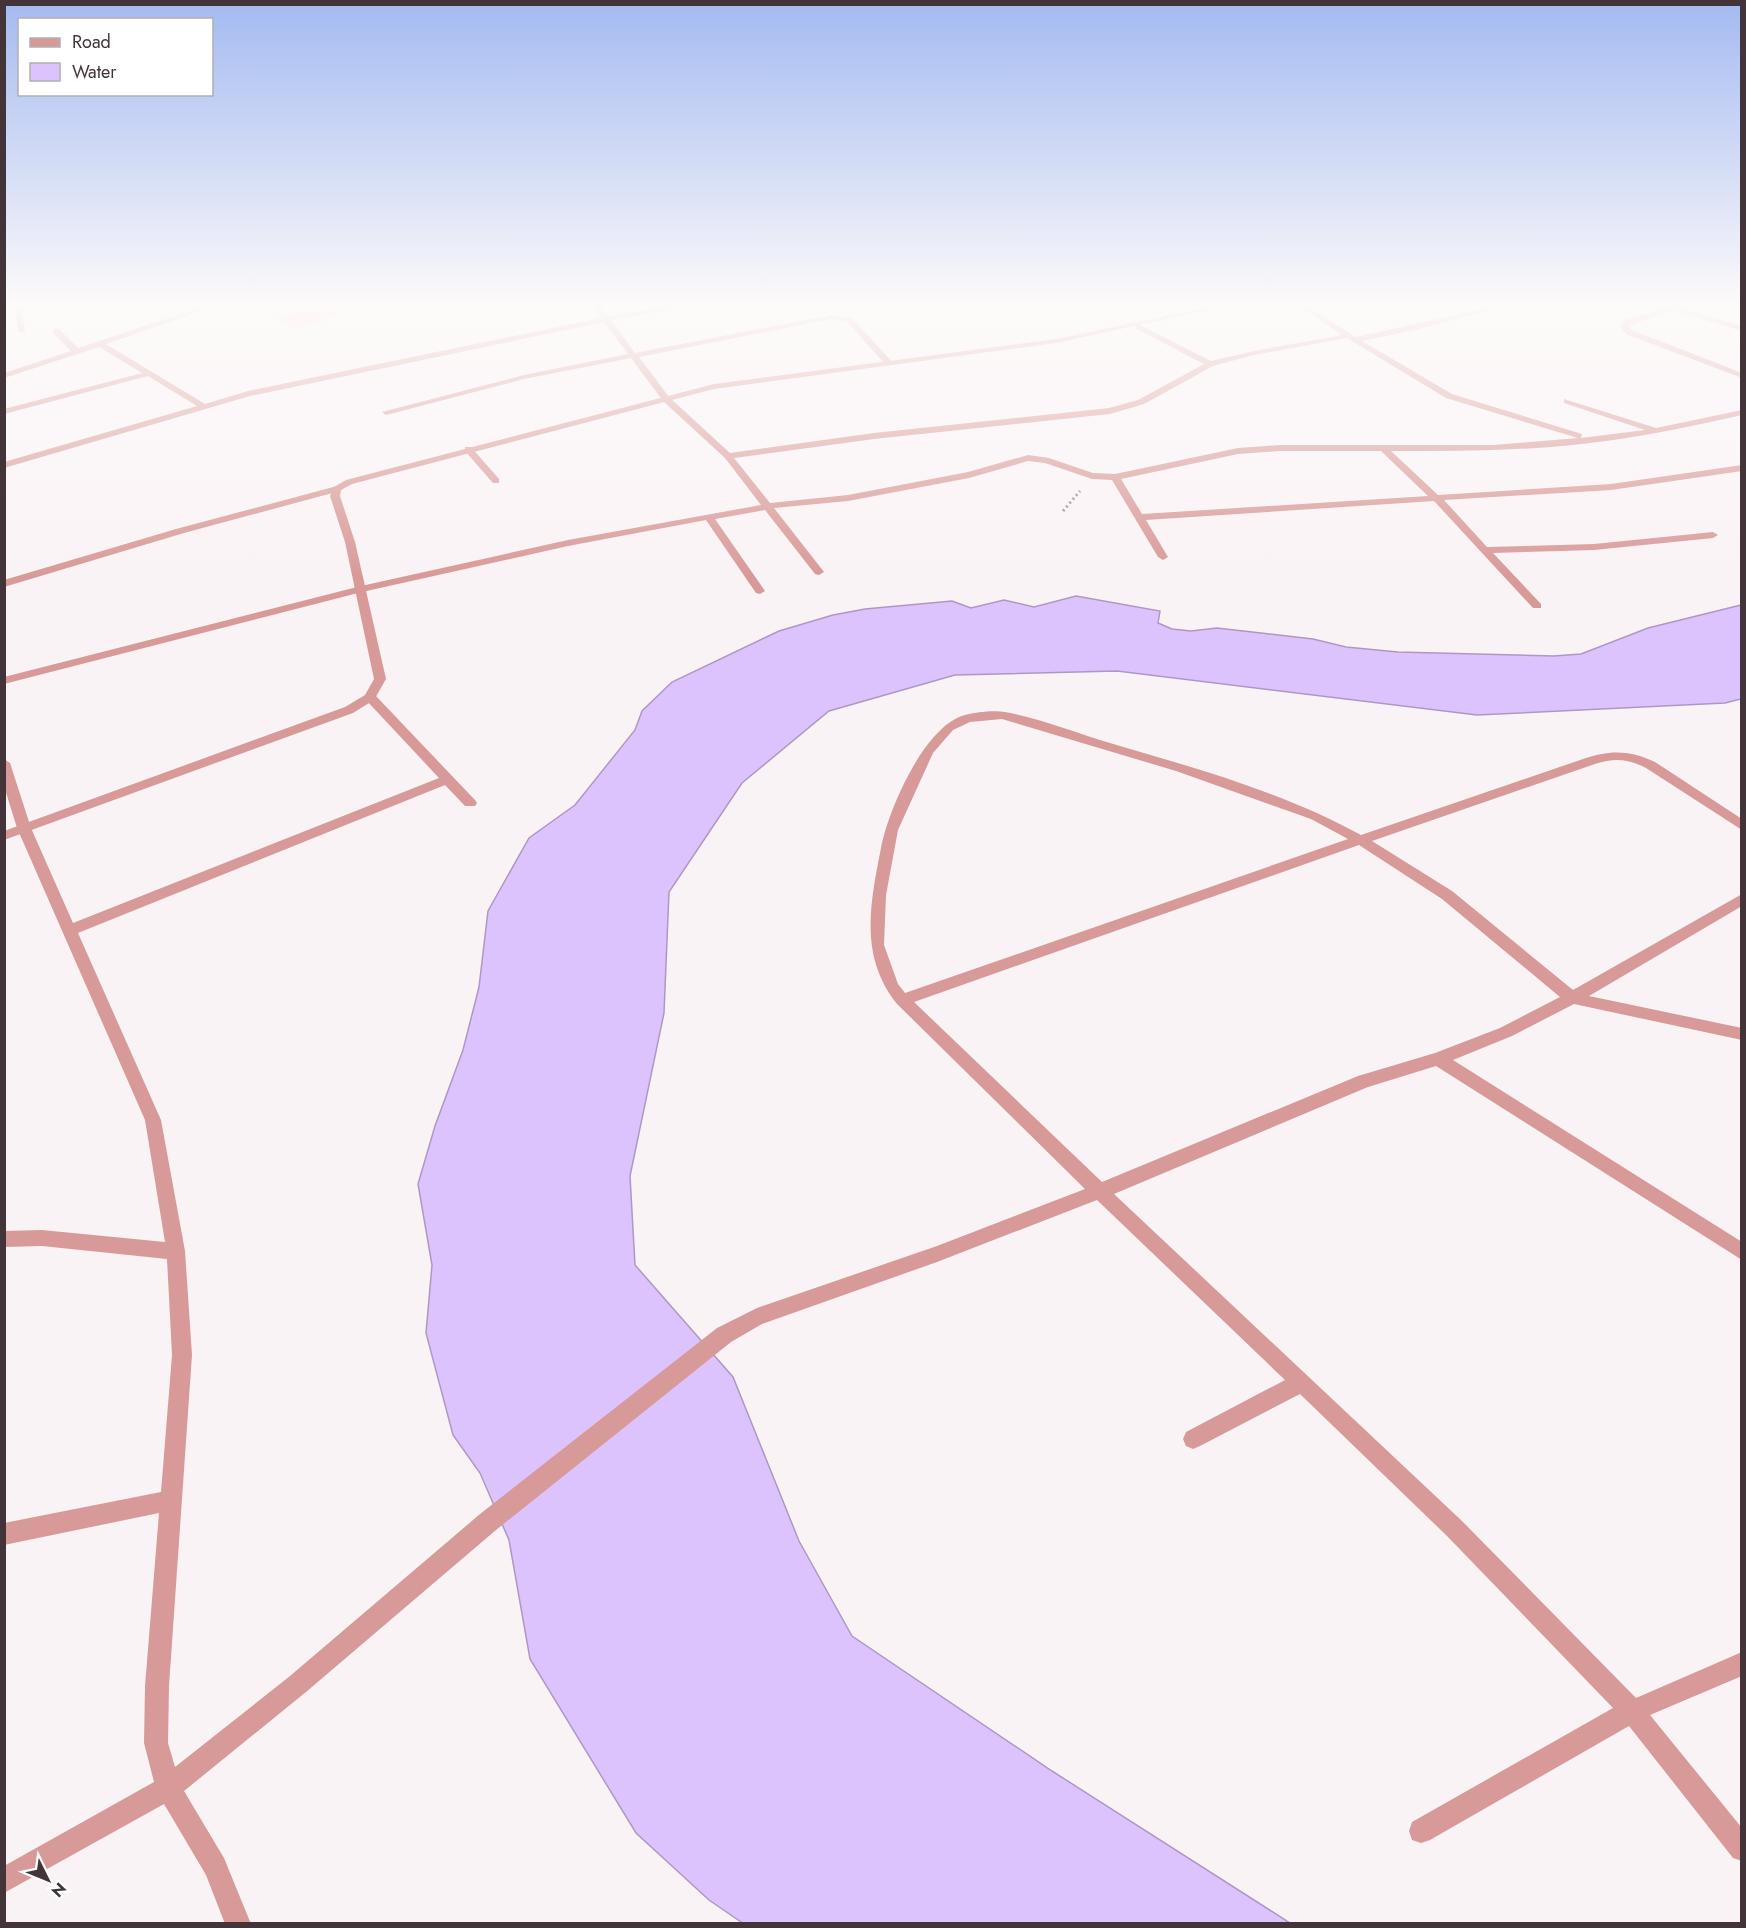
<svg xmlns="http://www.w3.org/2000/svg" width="1746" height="1928" font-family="Jost,sans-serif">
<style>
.green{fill:#fbd0bb}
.water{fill:#ddc3fe;stroke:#ae98c3;stroke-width:1.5}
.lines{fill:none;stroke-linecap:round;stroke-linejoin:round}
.path{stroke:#978c90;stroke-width:3;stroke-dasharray:2 3;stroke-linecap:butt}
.minor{fill:#d89a98;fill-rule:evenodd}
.tertiary{fill:#d89a98;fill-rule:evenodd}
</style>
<rect width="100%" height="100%" fill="#faf3f5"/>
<polygon class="green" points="312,307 340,307 346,310 297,330 274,317"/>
<polygon class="water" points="1076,596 1160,611 1158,623 1172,629 1191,631 1217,628 1313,639 1346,647 1398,652 1554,656 1581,654 1648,628 1741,605 1741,699 1725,703 1477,715 1117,671 955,675 829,711 742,783 669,892 664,1013 630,1176 635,1265 733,1377 799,1541 852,1636 1052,1771 1290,1923 744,1924 709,1900 636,1833 530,1659 509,1540 480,1473 453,1435 426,1333 432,1265 418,1184 435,1126 463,1050 479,987 488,911 529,838 575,805 635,730 642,711 672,682 779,631 833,615 865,609 952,601 971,608 1004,600 1034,607"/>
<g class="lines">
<polyline class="path" points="1063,511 1080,491"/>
<g class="minor">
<polygon points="15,307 22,307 25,333 18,331"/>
<path d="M 202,307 L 212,307 L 106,344 L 205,404 L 248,391 L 601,318 L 595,307 L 601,307 L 608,316 L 665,307 L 678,307 L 675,309 L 611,320 L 635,353 L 831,315 L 852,318 L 893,363 L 886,365 L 847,322 L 831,319 L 639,357 L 669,397 L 730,453 L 874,433 L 1109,408 L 1138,400 L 1204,364 L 1135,328 L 1138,324 L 1211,361 L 1254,351 L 1342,335 L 1301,307 L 1308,307 L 1356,337 L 1491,307 L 1491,310 L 1415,330 L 1362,341 L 1452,394 L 1582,434 L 1581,438 L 1645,430 L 1564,403 L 1564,399 L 1656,428 L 1742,410 L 1742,415 C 1697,425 1652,435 1606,441 C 1535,451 1463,451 1391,451 L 1438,495 L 1611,484 L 1742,465 L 1742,471 L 1611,490 L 1444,500 L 1487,547 L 1594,544 L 1713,532 L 1718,535 L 1713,538 L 1594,550 L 1493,553 L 1541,604 L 1541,608 L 1533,608 L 1434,501 L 1146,520 L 1168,557 L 1163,560 L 1158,557 L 1112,480 L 1092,479 L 1045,463 L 1028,461 L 969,478 L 848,501 L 774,508 L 824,572 L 819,575 L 815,574 L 765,510 L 715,519 L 765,591 L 760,594 L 756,593 L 706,520 L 568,546 L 362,592 L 4,684 L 4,677 L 361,586 L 568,540 L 761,505 L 725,458 L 663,401 L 631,358 L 524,379 L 386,415 L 382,412 L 524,375 L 628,354 L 604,322 L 250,396 L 4,468 L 4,462 L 197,406 L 148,376 L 4,414 L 4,409 L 142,373 L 99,347 L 4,378 L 4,373 L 71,351 L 53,333 L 53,329 L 59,329 L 78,348 ZM 1347,338 L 1446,398 L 1578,438 L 1494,445 L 1280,445 L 1238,448 L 1115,474 L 1093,473 L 1049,458 L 1028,455 L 968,472 L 848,495 L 770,503 L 734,458 L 874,439 L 1110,414 L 1144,404 L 1213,366 L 1254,355 ZM 1280,451 L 1381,451 L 1428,496 L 1142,514 L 1121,479 L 1238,454 Z"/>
<polygon points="1668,307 1679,307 1742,326 1742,331 1674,310 1628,326 1632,330 1742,373 1742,378 1626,334 1620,326 1624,320"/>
<polygon points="465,447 471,447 499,479 499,483 493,483 465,451"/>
<polygon points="337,486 340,487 340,491 184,533 4,587 4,580 176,529"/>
<path d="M 370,693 L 374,694 L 475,800 L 477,803 L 475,806 L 465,806 L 445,785 L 78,933 L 161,1120 L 185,1251 L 192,1355 L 169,1686 L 168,1743 L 175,1767 L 290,1676 L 480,1514 L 717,1328 L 757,1308 L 937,1246 L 1085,1189 L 897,1004 C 859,956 870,904 881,848 C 888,810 925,725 965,715 C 976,712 994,710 1005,712 C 1041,719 1076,733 1110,743 C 1195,768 1283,792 1361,835 L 1583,759 C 1610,750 1629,750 1655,762 L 1742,819 L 1742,830 L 1646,768 C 1626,758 1613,758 1592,765 L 1372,841 L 1452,891 L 1573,990 L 1742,894 L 1742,906 L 1589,996 L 1742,1028 L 1742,1040 L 1574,1004 L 1512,1036 L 1453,1060 L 1742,1242 L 1742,1260 L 1436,1066 L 1368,1087 L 1114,1194 L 1462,1521 L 1636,1698 L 1742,1652 L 1742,1676 L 1650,1715 L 1742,1828 L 1742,1861 L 1733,1858 L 1629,1726 L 1430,1840 L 1421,1843 L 1412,1840 L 1409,1831 L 1412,1822 L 1613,1708 L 1447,1536 L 1300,1394 L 1200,1446 L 1193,1449 L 1186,1446 L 1183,1439 L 1186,1432 L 1285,1380 L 1097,1200 L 937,1262 L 762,1324 L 731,1342 L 496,1530 L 306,1692 L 184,1791 L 224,1858 L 251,1924 L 225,1924 L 206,1875 L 164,1804 L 4,1893 L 4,1866 L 154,1782 L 144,1743 L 145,1686 L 159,1513 L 4,1545 L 4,1523 L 161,1492 L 172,1355 L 167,1259 L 42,1246 L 4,1247 L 4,1231 L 42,1230 L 165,1242 L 145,1120 L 17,828 L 4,786 L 4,759 L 10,763 L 31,828 L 73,923 L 439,778 L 366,700 L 364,697 ZM 1002,719 L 1176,771 L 1311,819 L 1348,839 L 905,993 L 898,984 L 884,945 L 886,895 L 898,830 L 933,753 L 953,730 L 970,722 ZM 1359,845 L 1442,899 L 1560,997 L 1500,1028 L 1435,1053 L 1358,1076 L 1102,1182 L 914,1002 Z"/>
</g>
<polygon class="tertiary" points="1209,307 1222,307 1056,343 714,389 352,484 341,490 340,496 355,542 386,679 374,700 353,713 4,840 4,831 345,707 365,695 374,679 345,542 330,496 334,487 346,480 714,384 1056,339"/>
</g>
<linearGradient id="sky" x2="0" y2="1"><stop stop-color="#a3baf1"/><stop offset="0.53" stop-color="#fdfafa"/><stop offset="1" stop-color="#fdfafa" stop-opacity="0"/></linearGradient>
<rect width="1746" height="576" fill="url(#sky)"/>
<rect width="1746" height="1928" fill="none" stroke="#423439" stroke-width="12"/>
<rect x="18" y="18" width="195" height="78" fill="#ffffff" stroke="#b3aeb0" stroke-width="1.5"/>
<rect x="30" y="38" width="30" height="9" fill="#d89a98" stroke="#b3aeb0" stroke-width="1.5"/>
<text x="72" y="48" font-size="18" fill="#423439">Road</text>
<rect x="30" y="63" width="30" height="18" fill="#ddc3fe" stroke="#b3aeb0" stroke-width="1.5"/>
<text x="72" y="78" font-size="18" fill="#423439">Water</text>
<g transform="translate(48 1880) rotate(133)" stroke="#ffffff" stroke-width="4.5" paint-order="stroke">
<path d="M0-4.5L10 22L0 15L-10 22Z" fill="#423439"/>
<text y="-9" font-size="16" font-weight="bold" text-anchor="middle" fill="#423439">N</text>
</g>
</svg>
